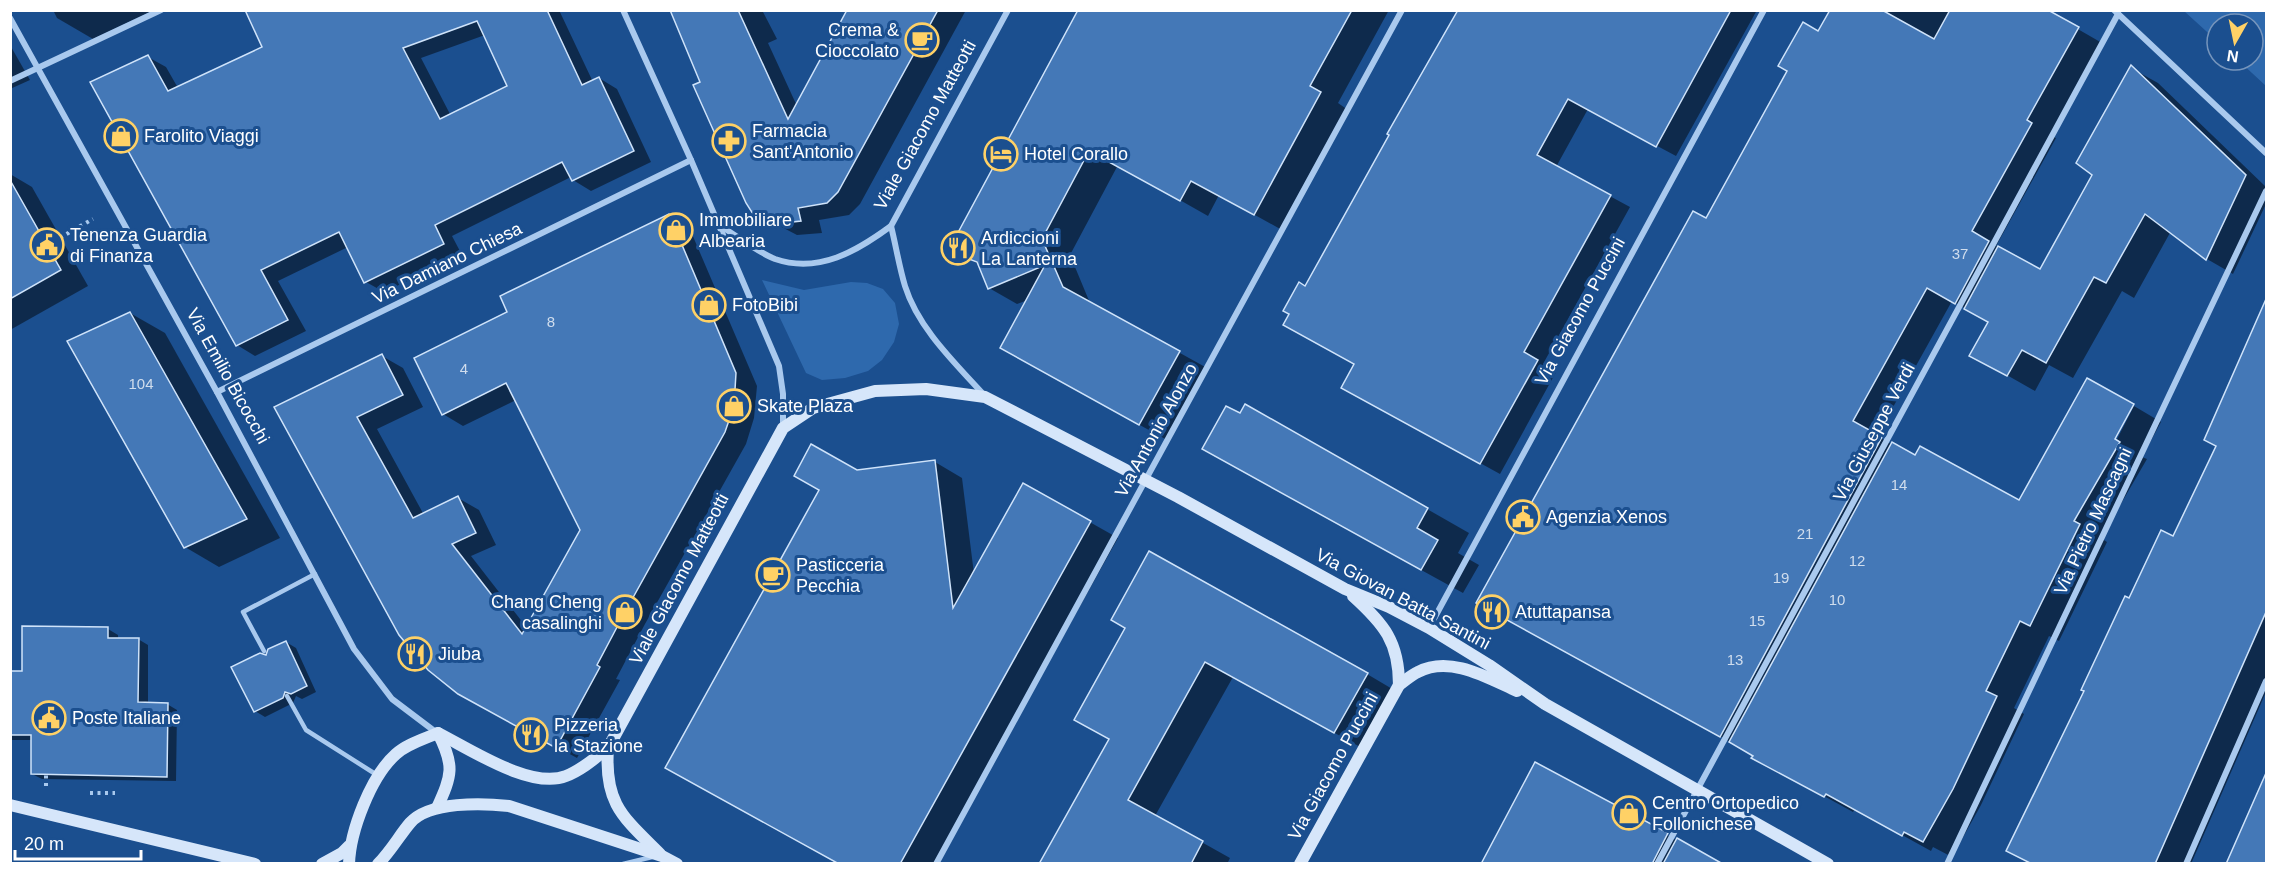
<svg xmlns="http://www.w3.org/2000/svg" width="2277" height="874" font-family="Arial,sans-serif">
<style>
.green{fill:#2e69ad}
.shadow{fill:#0007;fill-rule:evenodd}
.building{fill:#4478b7;stroke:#cfe3fa;stroke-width:1.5;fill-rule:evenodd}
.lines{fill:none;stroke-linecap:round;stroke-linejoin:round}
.path{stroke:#a9c9ee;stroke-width:4;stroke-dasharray:3 4.5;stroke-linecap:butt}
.lane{stroke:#a9c9ee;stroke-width:4.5}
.street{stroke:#a9c9ee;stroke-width:6}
.secondary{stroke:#d6e6fa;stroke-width:12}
.labels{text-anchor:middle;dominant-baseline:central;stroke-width:6;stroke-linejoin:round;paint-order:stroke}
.number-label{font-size:15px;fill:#d0dded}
.poi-label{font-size:18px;fill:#fff;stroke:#1b4f8f;text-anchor:start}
.street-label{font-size:18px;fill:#fff;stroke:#1b4f8f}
</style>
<rect width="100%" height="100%" fill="#1b4f8f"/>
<g class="green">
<polygon points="2184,11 2266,11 2266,86 2238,60 2253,60 2253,24 2217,24 2217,41"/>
<polygon points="762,280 804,290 851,282 867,283 883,289 895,303 899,324 894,342 882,360 868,371 845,378 822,380 806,373"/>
</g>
<g class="shadow">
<polygon points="53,10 154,10 93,39 57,18"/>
<path d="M 249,10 L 559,10 L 593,82 L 599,78 L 617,89 L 651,162 L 591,191 L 573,180 L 571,177 L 452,236 L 462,255 L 384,292 L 366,282 L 348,247 L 278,281 L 306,331 L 255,356 L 237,345 L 148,57 L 166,67 L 178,88 L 264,48 ZM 485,35 L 509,87 L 451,116 L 421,58 Z"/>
<polygon points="671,10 762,10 777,39 768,43 797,106 849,10 966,10 860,204 849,215 819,220 822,233 797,235 755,213 702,82"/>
<polygon points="1080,10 1389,10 1338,103 1348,110 1282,230 1219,195 1208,216 1118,165 1070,255 1090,303 1207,368 1167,440 1029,364 1028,300 1017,304 989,288 980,265 962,255"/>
<polygon points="1460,10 1757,10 1676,156 1588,109 1556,167 1630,207 1543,364 1556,372 1500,474 1362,398 1356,364 1306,288"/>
<polygon points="1831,10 2051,10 2050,13 2102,43 2050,135 2056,138 1996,246 2040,271 2094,175 2131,68 2158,83 2266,187 2266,204 2233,274 2207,259 2171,231 2134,298 2122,291 2073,378 2049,365 2035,391 1998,370 1990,322 1952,301 1877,436 1915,457 2019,502 2110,445 2113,447 2134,406 2161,422 2142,457 2147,459 2101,538 2107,542 2059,641 2049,636 2014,708 2024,714 1981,805 1952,857 1933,847 1931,851 1855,809 1853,812 1782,773 1745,750 1502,616 1707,220"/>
<polygon points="10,45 30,80 10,89"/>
<polygon points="10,174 32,187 88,286 10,330"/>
<polygon points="669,215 689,227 757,386 754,418 746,444 645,624 616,679 620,680 577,758 480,705 276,408 382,356 403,368 423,407 377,429 424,515 458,498 479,510 496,545 471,556 527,628 581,530 516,400 463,426 443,414 509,313"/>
<polygon points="2266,302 2266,692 2191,864 2030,864 2008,850 2129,600 2174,538 2218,446 2206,440"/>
<polygon points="130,313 165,333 280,538 219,567 185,547"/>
<polygon points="935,462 962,478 974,574 1024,485 1118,538 936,864 840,864 821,490 857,472"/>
<polygon points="1245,473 1427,509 1469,533 1458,553 1479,565 1463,593"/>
<polygon points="1127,628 1367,674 1394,690 1362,748 1233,677 1155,816 1230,858 1227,864 1041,864 1111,739"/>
<polygon points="108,629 118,635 118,639 138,639 148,645 148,704 167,704 177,710 176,781 42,779 32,774 32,740 10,740 10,673 23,673"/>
<polygon points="286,642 296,648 316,692 302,699 296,696 293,703 265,717 255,711 266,657"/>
<polygon points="2260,789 2266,792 2266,864 2227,864"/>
<polygon points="1667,835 1720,864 1482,864"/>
</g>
<g class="building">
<path d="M 245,10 L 547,10 L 582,85 L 599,77 L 634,151 L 572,181 L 562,162 L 435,225 L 444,244 L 364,283 L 339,232 L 261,270 L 288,320 L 236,346 L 90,82 L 148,55 L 168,91 L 262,47 ZM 477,21 L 507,86 L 440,119 L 403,48 Z"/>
<polygon points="670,10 738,10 788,119 847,10 938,10 838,192 827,203 798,208 801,221 774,224 753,214 746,203 693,85 700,82"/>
<polygon points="1078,10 1352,10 1310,86 1321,92 1254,215 1191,181 1180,201 1089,151 1042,239 1063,287 1180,351 1139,425 1000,348 1045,265 988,289 977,262 961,256 954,240"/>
<polygon points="1458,10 1731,10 1656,147 1568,99 1537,155 1611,195 1524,352 1538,360 1480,464 1341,388 1354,364 1283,325 1289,314 1283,311 1299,282 1305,286 1389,135 1387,134"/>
<polygon points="1830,10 1882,10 1934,39 1950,10 2048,10 2079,27 2027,120 2032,123 1972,231 1989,241 1955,304 1927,288 1853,421 1882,437 1720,737 1476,603 1693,211 1706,218 1787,71 1778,66 1803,22 1818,31"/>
<polygon points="2131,65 2246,175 2206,260 2145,214 2106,283 2094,277 2046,363 2022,350 2007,376 1969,356 1988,322 1964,309 1998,246 2040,269 2092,175 2076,163"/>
<polygon points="10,180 61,270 10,299"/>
<polygon points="669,214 736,373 734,406 725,432 625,612 597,665 600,667 556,748 458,694 428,670 399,635 274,407 382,354 403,395 357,417 413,518 458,496 476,533 452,544 522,634 580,530 506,383 442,415 414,358 507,312 500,296"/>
<polygon points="2266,299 2266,612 2155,864 2032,864 2006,851 2084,691 2081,690 2125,596 2129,598 2161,530 2173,536 2216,446 2204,440"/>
<polygon points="130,312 247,519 184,548 67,341"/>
<polygon points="2087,378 2134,404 2115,439 2120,442 2074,521 2080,524 2030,626 2020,621 1986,691 1997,696 1953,789 1923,842 1904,832 1902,836 1826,794 1824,797 1751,758 1753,756 1729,742 1892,442 1915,455 1920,446 2019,500"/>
<polygon points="1245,404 1428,508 1417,528 1438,540 1421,570 1202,449 1226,406 1240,413"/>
<polygon points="811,444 857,470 935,460 953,608 1023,483 1091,521 900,864 839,864 665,768 819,490 794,476"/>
<polygon points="1149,551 1368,673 1334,733 1205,662 1128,800 1203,841 1191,864 1039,864 1109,739 1074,720 1125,628 1111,620"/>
<polygon points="22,626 108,627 108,638 139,638 138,702 168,703 167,777 31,774 31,735 10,735 10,671 22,671"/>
<polygon points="286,641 307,686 291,694 285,692 283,698 254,712 231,667 260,653 266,655 268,649"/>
<polygon points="1535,762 1668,833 1652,864 1481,864"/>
<polygon points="2266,773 2266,864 2226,864"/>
<polygon points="1677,838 1723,864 1663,864"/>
</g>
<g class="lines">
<g class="path">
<polyline points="47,245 93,219"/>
<polyline points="46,786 46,775"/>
<polyline points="90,793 115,793"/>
</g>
<g class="lane">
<polyline points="264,651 243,612 315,574"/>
<polyline points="287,696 306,730 377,775"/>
<polyline points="623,864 652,857"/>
</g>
<g class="street">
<polyline points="623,10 691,160 779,366 783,394 783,427"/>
<polyline points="2114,10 2266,153"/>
<polyline points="10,18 217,392 354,649 392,699 437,733"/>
<polyline points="10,81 161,10"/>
<path d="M 719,225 C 734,234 759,253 775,259 C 819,274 857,251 891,226 L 1008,10"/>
<path d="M 891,226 C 896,246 899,266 905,286 C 918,328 955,363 984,395"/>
<polyline points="217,392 691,160"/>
<polyline points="1429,628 1764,10"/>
<polyline points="936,864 1402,10"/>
<polyline points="1657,864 2118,14"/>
<polyline points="1947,864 2266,191"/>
<polyline points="2186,864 2266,681"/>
</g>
<g class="secondary">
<path d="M 1353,596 C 1384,624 1399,642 1399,685"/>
<path d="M 608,748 C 604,804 623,817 660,854"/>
<polyline points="10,805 255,864"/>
<path d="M 437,808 C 452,775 455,766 438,733"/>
<polyline points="322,864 342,853 349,846"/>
<path d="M 349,864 C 350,831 371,776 396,754 C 407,744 424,739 438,733 C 470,749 531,790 566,776 C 582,770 595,758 608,748 L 783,428 L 813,408 L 875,391 L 926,389 L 985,397 L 1178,497 L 1345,589 L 1389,607 L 1429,628 L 1489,665 L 1545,704 L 1828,864"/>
<path d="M 378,864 C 391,851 399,836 410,823 C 429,801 483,803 509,806 L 662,856 L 677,864"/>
<path d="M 1300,864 L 1399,685 C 1405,681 1411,675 1418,672 C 1450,655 1488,678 1517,691"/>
</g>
</g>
<defs>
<symbol id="cafe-ring" viewBox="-11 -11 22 22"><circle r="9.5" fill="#1b4f8f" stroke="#ffd166" stroke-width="1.5"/><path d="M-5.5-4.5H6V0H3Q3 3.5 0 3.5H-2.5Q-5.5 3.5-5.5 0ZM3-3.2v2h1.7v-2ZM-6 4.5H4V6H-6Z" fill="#ffd166"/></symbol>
<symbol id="shop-ring" viewBox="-11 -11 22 22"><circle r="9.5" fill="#1b4f8f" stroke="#ffd166" stroke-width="1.5"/><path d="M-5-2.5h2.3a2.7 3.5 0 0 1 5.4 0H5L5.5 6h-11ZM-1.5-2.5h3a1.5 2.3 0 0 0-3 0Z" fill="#ffd166"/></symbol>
<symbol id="pharmacy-ring" viewBox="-11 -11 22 22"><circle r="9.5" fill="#1b4f8f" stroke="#ffd166" stroke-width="1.5"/><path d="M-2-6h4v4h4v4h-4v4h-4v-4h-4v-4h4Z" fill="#ffd166"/></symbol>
<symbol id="hotel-ring" viewBox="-11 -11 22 22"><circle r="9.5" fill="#1b4f8f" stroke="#ffd166" stroke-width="1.5"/><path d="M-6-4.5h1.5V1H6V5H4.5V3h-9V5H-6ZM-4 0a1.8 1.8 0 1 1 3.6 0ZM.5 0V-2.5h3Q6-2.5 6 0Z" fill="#ffd166"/></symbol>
<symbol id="civic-ring" viewBox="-11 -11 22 22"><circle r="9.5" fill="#1b4f8f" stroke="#ffd166" stroke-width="1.5"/><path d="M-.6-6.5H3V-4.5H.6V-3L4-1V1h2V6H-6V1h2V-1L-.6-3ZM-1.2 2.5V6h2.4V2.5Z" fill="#ffd166"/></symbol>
<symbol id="restaurant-ring" viewBox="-11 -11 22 22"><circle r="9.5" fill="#1b4f8f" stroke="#ffd166" stroke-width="1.5"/><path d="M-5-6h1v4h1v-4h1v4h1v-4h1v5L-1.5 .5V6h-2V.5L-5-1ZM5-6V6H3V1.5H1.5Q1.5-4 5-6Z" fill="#ffd166"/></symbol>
</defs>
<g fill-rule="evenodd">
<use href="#cafe-ring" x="903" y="21" width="38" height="38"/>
<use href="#shop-ring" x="102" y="117" width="38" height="38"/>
<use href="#pharmacy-ring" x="710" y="122" width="38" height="38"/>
<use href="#hotel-ring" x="982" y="135" width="38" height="38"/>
<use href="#shop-ring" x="657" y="211" width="38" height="38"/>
<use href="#civic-ring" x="28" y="226" width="38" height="38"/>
<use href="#restaurant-ring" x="939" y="229" width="38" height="38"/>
<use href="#shop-ring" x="690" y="286" width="38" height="38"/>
<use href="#shop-ring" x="715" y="387" width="38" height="38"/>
<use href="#civic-ring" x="1504" y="498" width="38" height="38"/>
<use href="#cafe-ring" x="754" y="556" width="38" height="38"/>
<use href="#shop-ring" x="606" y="593" width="38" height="38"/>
<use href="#restaurant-ring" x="1473" y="593" width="38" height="38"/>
<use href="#restaurant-ring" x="396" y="635" width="38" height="38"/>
<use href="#civic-ring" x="30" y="699" width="38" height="38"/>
<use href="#restaurant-ring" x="512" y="716" width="38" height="38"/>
<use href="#shop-ring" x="1610" y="794" width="38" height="38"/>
</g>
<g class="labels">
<g class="number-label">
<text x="1960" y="253">37</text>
<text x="551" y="321">8</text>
<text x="464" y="368">4</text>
<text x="141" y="383">104</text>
<text x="1899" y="484">14</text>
<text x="1805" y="533">21</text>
<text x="1857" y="560">12</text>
<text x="1781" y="577">19</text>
<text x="1837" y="599">10</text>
<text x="1757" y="620">15</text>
<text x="1735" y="659">13</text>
</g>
<g class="poi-label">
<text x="899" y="30" text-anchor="end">Crema &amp;<tspan x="899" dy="21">Cioccolato</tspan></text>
<text x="752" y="131">Farmacia<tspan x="752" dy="21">Sant'Antonio</tspan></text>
<text x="144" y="136">Farolito Viaggi</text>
<text x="1024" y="154">Hotel Corallo</text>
<text x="699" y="220">Immobiliare<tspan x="699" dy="21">Albearia</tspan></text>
<text x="70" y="235">Tenenza Guardia<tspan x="70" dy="21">di Finanza</tspan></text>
<text x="981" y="238">Ardiccioni<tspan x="981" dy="21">La Lanterna</tspan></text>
<text x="732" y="305">FotoBibi</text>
<text x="757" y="406">Skate Plaza</text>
<text x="1546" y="517">Agenzia Xenos</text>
<text x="796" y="565">Pasticceria<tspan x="796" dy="21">Pecchia</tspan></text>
<text x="602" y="602" text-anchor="end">Chang Cheng<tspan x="602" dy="21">casalinghi</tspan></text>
<text x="1515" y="612">Atuttapansa</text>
<text x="438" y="654">Jiuba</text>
<text x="72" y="718">Poste Italiane</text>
<text x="554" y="725">Pizzeria<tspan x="554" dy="21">la Stazione</tspan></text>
<text x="1652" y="803">Centro Ortopedico<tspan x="1652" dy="21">Follonichese</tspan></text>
</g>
<g class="street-label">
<text transform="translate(925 125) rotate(-61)">Viale Giacomo Matteotti</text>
<text transform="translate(447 263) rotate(-26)">Via Damiano Chiesa</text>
<text transform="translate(1580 311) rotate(-61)">Via Giacomo Puccini</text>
<text transform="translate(228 376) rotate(61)">Via Emilio Bicocchi</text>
<text transform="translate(1156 430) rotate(-61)">Via Antonio Alonzo</text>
<text transform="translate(1874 432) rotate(-62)">Via Giuseppe Verdi</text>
<text transform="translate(2093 521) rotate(-65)">Via Pietro Mascagni</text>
<text transform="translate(679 579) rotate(-62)">Viale Giacomo Matteotti</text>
<text transform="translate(1403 599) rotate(28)">Via Giovan Batta Santini</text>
<text transform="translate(1333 766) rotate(-61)">Via Giacomo Puccini</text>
</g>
</g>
<rect width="2277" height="874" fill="none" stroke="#ffffff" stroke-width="24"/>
<g transform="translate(2235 42) rotate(189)"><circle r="28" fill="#1b4f8f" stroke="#7695bc" stroke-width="1.5"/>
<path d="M0-4.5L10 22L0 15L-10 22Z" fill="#ffd166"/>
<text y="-9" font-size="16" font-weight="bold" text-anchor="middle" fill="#ffffff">N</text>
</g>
<path d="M15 850v9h126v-9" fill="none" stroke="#ffffff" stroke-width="3"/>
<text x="24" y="850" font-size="18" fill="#ffffff" stroke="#1b4f8f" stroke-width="4.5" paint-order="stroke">20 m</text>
</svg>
